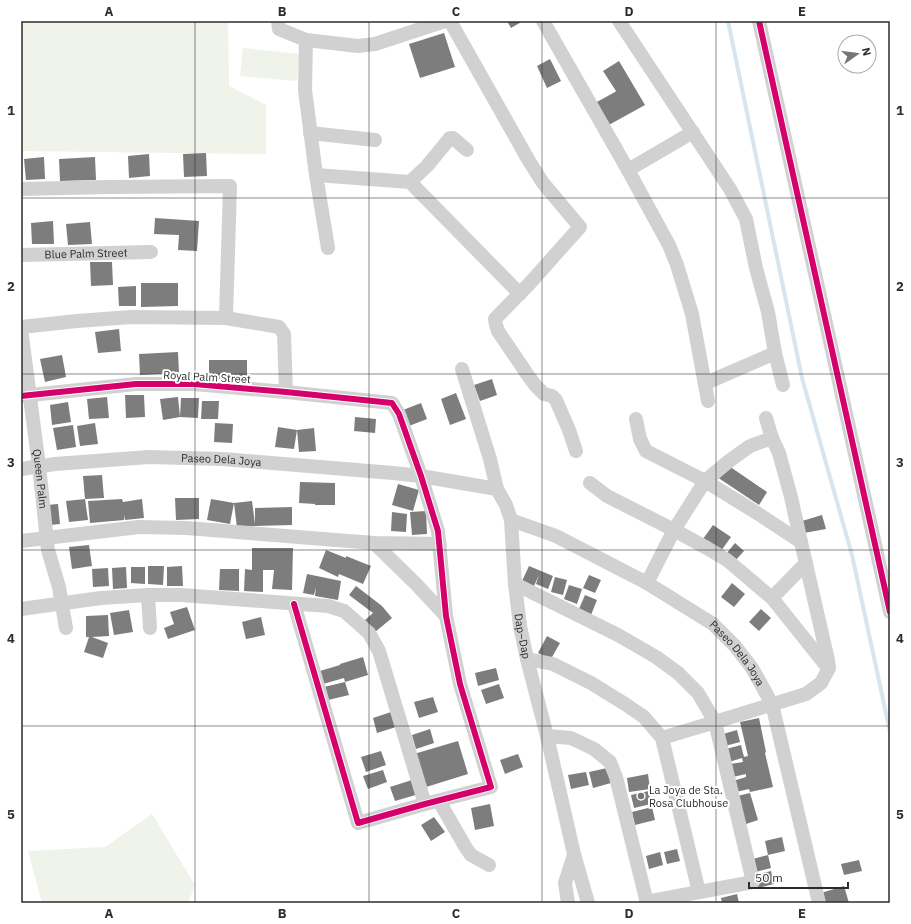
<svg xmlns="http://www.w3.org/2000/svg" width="911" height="924" font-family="'IBM Plex Sans',sans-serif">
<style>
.green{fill:#eff3ea}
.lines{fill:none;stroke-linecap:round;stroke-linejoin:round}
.stream{stroke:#d6e6f0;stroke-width:4}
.building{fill:#7d7d7d}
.minor{stroke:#d1d1d1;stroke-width:14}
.cycleway-casing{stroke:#fff;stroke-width:8}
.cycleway{stroke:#d6006c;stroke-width:6}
.grid{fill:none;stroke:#2c2c2c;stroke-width:1;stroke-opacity:0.55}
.poi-dot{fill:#767676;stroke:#fff;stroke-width:1.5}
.labels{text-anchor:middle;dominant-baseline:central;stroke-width:4;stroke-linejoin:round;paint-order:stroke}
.street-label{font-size:11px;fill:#2c2c2c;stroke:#fff}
.poi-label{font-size:11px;fill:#2c2c2c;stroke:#fff;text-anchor:start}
.neatline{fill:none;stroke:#2c2c2c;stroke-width:1.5}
.grid-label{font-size:13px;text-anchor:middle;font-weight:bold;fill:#2c2c2c}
</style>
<rect width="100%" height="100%" fill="#fff"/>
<g class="green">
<polygon points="21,21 228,21 229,86 266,105 266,154 21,151"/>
<polygon points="243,48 300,54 297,81 240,76"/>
<polygon points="152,814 195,885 188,903 42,903 28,851 105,847"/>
</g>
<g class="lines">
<polyline class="stream" points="728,21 802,378 852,555 890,732"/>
</g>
<g class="building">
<polygon points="507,21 523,21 511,28"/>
<polygon points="444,33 455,67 420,78 409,44"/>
<polygon points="550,59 561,81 547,88 537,66"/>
<polygon points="619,61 645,105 607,126 595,103 615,92 616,91 603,71"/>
<polygon points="206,153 207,176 184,177 183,154"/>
<polygon points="149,154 150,176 129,178 128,156"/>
<polygon points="44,157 45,179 26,180 24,159"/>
<polygon points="95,157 96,180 60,181 59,159"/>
<polygon points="155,218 199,221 197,251 178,250 179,235 154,234"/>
<polygon points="53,221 54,244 32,244 31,223"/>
<polygon points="90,222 92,244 68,245 66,224"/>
<polygon points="90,262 112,262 113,285 91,286"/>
<polygon points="141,283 178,283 178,306 141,307"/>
<polygon points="136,286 136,306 119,306 118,287"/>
<polygon points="119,329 121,351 98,353 95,332"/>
<polygon points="178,352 179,373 140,375 139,354"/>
<polygon points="62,355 66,377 45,382 40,359"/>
<rect x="209" y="360" width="38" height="22"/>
<polygon points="492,379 497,395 480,401 474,385"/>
<polygon points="456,393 466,419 450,425 441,399"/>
<polygon points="125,395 144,395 145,417 126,418"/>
<polygon points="107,397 109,418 89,419 87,399"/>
<polygon points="178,397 180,417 181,398 199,398 198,418 180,417 163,420 160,399"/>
<polygon points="202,401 219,401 218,419 201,419"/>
<polygon points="68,402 71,422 52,425 50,405"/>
<polygon points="421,403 427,419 409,426 403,410"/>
<polygon points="355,417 376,419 375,433 354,431"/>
<polygon points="95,423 98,444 80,446 77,426"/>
<polygon points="215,423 233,424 232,443 214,442"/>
<polygon points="73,425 76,447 57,450 53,428"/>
<polygon points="278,427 297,430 314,428 316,451 299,452 297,430 294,449 275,447"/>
<polygon points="726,464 767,492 759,505 717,477"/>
<polygon points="102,475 104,498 85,499 83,476"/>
<polygon points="300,482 335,483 335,505 315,505 315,504 299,503"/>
<polygon points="398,484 419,490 413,511 392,505"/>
<polygon points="175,498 199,498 199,519 176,520"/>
<polygon points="85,499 88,520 69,522 66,501"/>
<polygon points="122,499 123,502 142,499 144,518 125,520 124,515 124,520 90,523 88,501"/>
<polygon points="211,499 234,503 230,524 207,520"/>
<polygon points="252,501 255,524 255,508 292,507 292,525 255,526 237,528 234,503"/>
<polygon points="58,504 60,524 50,525 47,505"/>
<polygon points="426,511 427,534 412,535 410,512"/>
<polygon points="392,512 407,514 406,532 391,531"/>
<polygon points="822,515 826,529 804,533 802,521"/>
<polygon points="713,525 731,537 721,551 703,539"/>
<polygon points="735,543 744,551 735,561 726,554"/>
<polygon points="89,545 92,566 72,569 69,547"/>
<polygon points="252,548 293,548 292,590 272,589 274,570 263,570 263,592 244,591 245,569 252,570"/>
<polygon points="326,550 346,558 346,556 371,566 363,584 339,574 338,577 319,568"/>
<polygon points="148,566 164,566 163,585 148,584"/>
<polygon points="182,566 183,586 167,586 167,567"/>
<polygon points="529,566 553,576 548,589 536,584 539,575 534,586 522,581"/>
<polygon points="126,567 127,588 113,589 112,568"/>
<polygon points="131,567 145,567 145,584 131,583"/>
<polygon points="108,568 109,586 93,587 92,569"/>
<polygon points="220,569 239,569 239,591 219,590"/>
<polygon points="307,574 341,581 338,600 315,596 316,587 314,595 303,593"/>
<polygon points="589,575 601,580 595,593 583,588"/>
<polygon points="555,577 567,580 563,595 551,592"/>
<polygon points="732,583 745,594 734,607 721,597"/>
<polygon points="569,585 582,589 577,604 564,599"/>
<polygon points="356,586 382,606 392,618 375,632 365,620 373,613 349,595"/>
<polygon points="585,595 597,600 591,615 579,609"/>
<polygon points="187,607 195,630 168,639 164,628 174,624 170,612"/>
<polygon points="761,609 771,618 759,631 749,622"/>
<polygon points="129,610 133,632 114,635 110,613"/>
<polygon points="108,615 109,636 92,637 108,643 103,658 84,652 89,637 86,637 86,616"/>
<polygon points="261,617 265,635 246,639 242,622"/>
<polygon points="547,636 560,643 551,659 538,653"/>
<polygon points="363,657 368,675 345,682 344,678 323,684 320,671 340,665 340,664"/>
<polygon points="496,668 499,680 478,686 475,673"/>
<polygon points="345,682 349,695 328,700 324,687"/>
<polygon points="499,684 504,698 486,704 481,690"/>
<polygon points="433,697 438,712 419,718 414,702"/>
<polygon points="391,712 396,727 377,733 373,718"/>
<polygon points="759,718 766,752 765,753 773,787 750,792 749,789 736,792 733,781 746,777 746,774 733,777 730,764 743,762 742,758 729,762 726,749 741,745 744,757 748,756 740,722"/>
<polygon points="430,729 434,743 416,749 412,735"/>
<polygon points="737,730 740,742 725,746 723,734"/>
<polygon points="458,741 468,774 423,788 414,754"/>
<polygon points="381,751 386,765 366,772 361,757"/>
<polygon points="518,754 523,767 505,774 500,760"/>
<polygon points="607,768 611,783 593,788 589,772"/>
<polygon points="383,770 387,782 368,789 363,776"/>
<polygon points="586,772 589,785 571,789 568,775"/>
<polygon points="648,774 650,789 629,792 627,778"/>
<polygon points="415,779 419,794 395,801 390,787"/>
<polygon points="649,791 651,804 634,808 631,795"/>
<polygon points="750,793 758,820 746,824 737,796"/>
<polygon points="490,804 494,826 475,830 471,808"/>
<polygon points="652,807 655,820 635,825 632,812"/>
<polygon points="434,817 445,832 431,841 421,825"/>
<polygon points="782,837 785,851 768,855 765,841"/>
<polygon points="677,849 680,861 667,864 664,852"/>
<polygon points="660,852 663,865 649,869 646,856"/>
<polygon points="768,855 771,868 752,873 749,860"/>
<polygon points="859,860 862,871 844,875 841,864"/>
<polygon points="771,871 774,884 758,888 755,875"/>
<polygon points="844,886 849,903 823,903 821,893"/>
<polygon points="737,894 739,903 722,903 721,898"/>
</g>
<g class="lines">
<g class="minor">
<polyline points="278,21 279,29 306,40 358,46 375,44 445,21"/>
<polyline points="450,21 529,161 543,183 580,227 530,283 495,319 496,325 498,331 527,374 535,385 544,394 552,396 556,400 569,430 576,451"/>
<polyline points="543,21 628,170 669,245 677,265 692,314 708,401"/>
<polyline points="619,21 730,189 746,219 756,268 768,312 775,353 783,385"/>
<polyline points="759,21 890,612"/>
<polyline points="306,40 305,90 316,175 328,248"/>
<polyline points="310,133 375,140"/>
<polyline points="628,170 693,132"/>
<polyline points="316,175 410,182 520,294"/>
<polyline points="410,182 427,166 450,138 453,138 467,150"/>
<polyline points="21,189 108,187 230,186 226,318"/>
<path id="s1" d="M 21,255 L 151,252"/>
<polyline points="21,327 77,321 131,317 226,318 279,327 284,334 286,392"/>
<path id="s2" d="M 21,329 L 39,466 L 48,550 L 59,587 L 66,628"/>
<path id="s3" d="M 462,369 L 490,459 L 497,489 L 506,505 L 511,520 L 515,584 L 520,626 L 527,659 L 547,736 L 574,854 L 588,903"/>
<polyline points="706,383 775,353"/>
<polyline points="21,396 136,384 194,384 286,392 392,403 399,414 421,476 438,531 446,616 460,684 491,787 425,804 358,823 294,604"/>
<polyline points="636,419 640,439 646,451 705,481 757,513 801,542"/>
<path id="s4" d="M 21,469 L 55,464 L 149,457 L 223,459 L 393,473 L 421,476 L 497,489"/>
<polyline points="590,483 607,496 674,530 707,548 727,560 772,598 828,668"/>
<path id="s5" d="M 511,520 L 556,536 L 647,583 L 713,624 L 735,646 L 752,668 L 772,704 L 819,903"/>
<polyline points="21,541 139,527 186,528 374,543 440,544"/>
<polyline points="374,543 416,584 446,616"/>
<polyline points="647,583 674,530 705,481 729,461 750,446 772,438"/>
<polyline points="515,584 618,635 656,657 678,673 698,693 715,722 753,882 646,902"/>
<polyline points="148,595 150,628"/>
<polyline points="772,598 806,563"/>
<polyline points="21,609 101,598 148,595 181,595 328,606 344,611 369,633 379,651 425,804"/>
<polyline points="527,659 553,664 591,683 625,704 644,717 662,738 699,892"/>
<polyline points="547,736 571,738 594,749 610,762 616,777 647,903"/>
<polyline points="662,738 715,722 806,694 821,683 829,668 828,660 801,542 791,497 779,453 772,438 766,418"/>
<polyline points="439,801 466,848 471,855 489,865"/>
<polyline points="568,903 565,883 574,855"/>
</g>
<defs>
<g id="cycleway">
<polyline points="759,21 890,612"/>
<polyline points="21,396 136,384 194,384 286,392 392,403 399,414 421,476 438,531 446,616 460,684 491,787 425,804 358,823 294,604"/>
</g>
</defs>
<use href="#cycleway" class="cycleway-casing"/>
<use href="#cycleway" class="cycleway"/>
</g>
<path class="grid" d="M 195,21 L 195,903M 369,21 L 369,903M 542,21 L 542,903M 716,21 L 716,903M 21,198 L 890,198M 21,374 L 890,374M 21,550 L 890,550M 21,726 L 890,726"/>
<circle class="poi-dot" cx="641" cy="796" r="4"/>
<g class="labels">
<g class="street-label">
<text stroke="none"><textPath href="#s1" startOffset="65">Blue Palm Street</textPath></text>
<text transform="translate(207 377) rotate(3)">Royal Palm Street</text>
<text stroke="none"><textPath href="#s4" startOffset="201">Paseo Dela Joya</textPath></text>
<text stroke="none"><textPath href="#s2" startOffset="151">Queen Palm</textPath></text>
<text stroke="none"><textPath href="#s3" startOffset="276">Dap~Dap</textPath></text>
<text stroke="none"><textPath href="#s5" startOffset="266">Paseo Dela Joya</textPath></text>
</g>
<g class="poi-label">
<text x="649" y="790">La Joya de Sta.<tspan x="649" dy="13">Rosa Clubhouse</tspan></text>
</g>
</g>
<rect width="911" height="924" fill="none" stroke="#ffffff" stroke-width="44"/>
<g transform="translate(857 54) rotate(76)"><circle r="19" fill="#ffffff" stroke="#ababab"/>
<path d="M0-3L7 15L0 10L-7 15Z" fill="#767676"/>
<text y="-6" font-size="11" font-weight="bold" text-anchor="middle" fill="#2c2c2c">N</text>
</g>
<path d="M749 882v6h99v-6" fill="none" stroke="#2c2c2c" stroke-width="2"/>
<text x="755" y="882" font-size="12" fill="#2c2c2c" stroke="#ffffff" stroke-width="3" paint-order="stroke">50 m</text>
<rect x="22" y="22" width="867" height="880" class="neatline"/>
<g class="grid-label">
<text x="109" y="16">A</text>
<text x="282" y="16">B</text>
<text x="456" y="16">C</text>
<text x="629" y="16">D</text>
<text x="802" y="16">E</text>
<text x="11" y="115">1</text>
<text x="900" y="115">1</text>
<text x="11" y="291">2</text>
<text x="900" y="291">2</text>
<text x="11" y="467">3</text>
<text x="900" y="467">3</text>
<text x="11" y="643">4</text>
<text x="900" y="643">4</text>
<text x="11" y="819">5</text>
<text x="900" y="819">5</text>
<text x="109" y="918">A</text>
<text x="282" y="918">B</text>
<text x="456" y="918">C</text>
<text x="629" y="918">D</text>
<text x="802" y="918">E</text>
</g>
</svg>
